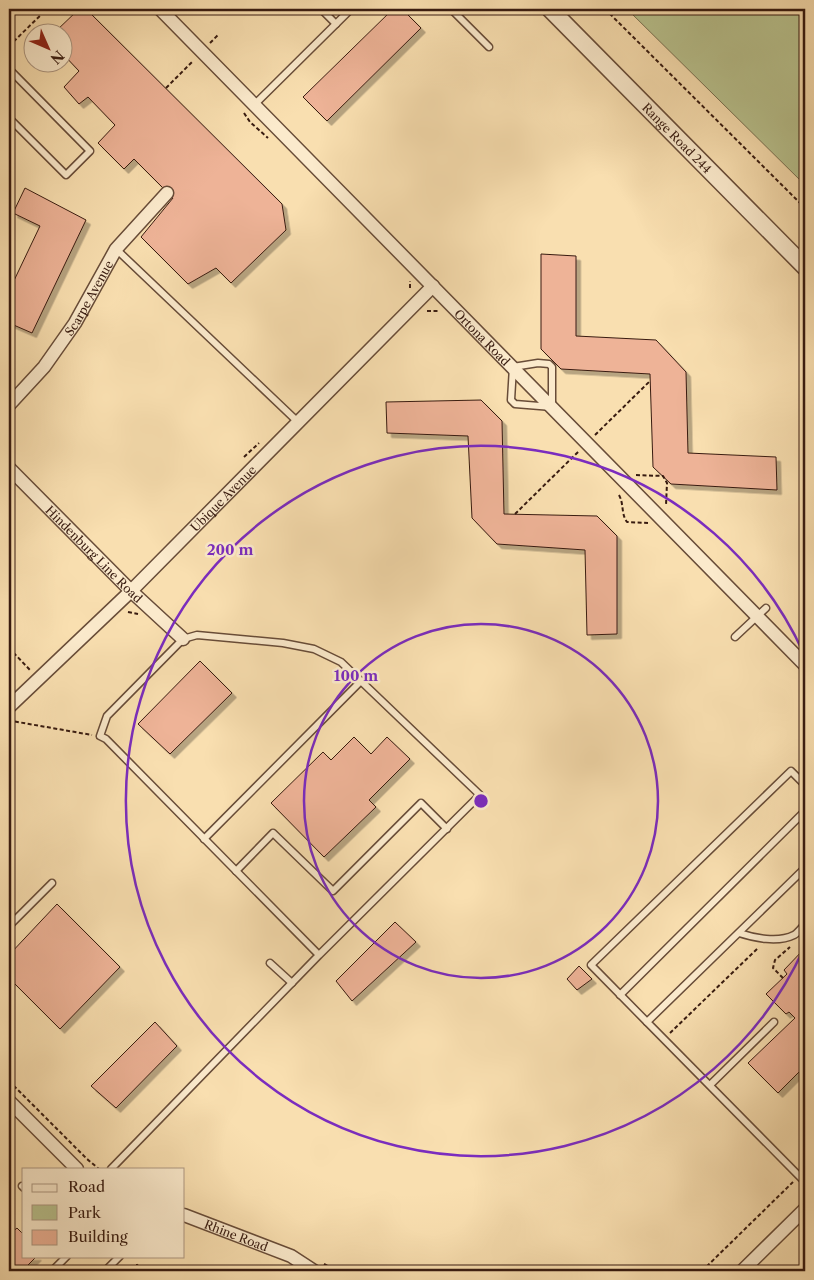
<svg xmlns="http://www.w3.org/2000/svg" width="814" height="1280" font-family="'Libre Caslon Text',serif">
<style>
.green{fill:#b9c38f;stroke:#786f50}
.building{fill:#eeb397;stroke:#381b10;filter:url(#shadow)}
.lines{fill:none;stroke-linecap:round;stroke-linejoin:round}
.service-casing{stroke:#684c38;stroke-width:9}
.minor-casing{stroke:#684c38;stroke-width:15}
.tertiary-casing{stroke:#684c38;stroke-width:19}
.path{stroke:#381b10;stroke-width:2;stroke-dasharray:4 2.5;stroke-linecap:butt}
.service{stroke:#fbeacc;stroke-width:6}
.minor{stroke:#fbeacc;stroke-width:12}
.tertiary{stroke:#fbeacc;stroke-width:16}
.ring{fill:none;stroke:#7b2cbf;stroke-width:2.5}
.labels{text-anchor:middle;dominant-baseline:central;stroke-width:5;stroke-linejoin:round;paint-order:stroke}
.street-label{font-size:12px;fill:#381b10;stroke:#fbeacc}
.centre{fill:#7b2cbf;stroke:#fbeacc;stroke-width:2.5}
.ring-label{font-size:15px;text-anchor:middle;font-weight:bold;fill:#7b2cbf;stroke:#fbeacc;stroke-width:5;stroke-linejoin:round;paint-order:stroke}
</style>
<defs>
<filter id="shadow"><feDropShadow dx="4.5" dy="4.5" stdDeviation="0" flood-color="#0004"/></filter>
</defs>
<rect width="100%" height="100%" fill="#f9dfb0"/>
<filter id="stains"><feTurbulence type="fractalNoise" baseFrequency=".004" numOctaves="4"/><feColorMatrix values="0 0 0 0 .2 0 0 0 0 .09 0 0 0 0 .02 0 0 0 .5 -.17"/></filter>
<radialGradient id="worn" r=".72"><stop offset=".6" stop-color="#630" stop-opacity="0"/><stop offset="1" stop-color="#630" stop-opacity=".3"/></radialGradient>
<polygon class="green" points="627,9 805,9 805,185"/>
<g class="building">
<polygon points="79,9 86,9 282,204 286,230 231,283 216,268 188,284 141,237 173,198 134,159 124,169 98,143 115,125 88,97 79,104 64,87 79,71 62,53 62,32 55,32"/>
<polygon points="393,9 402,9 421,28 327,121 303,97"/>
<polygon points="25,188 86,220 32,333 9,323 9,291 40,226 13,213"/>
<polygon points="541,254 576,256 576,336 656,340 686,372 688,453 776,457 777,490 671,484 653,467 650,374 561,369 541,349"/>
<polygon points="481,400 502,421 504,514 597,516 617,536 617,634 587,635 585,550 497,544 472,518 468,436 387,433 386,402"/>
<polygon points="200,661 232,693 170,754 138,724"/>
<polygon points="354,737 371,754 387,737 410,759 369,800 376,807 324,857 271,803 323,752 331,760"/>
<polygon points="57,904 120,967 60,1029 9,978 9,955"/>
<polygon points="395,922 416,942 352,1001 336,981"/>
<polygon points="805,948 805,1066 778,1093 748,1063 795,1018 789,1012 786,1014 766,994 787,974 784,970"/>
<polygon points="579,966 592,979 577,990 567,979"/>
<polygon points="155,1022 177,1046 116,1108 91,1086"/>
<polygon points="17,1228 24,1235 24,1256 37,1256 22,1271 9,1271 9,1231 11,1233"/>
<polygon points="137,1264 145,1271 130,1271"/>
</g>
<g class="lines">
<defs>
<g id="service">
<polyline points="321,9 336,24"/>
<polyline points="451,9 489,47"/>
<polyline points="9,69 90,151 66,175 9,118"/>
<polyline points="255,104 351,9"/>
<polyline points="116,249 299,423"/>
<polygon points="538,363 549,364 552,367 552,407 515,404 511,400 513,367"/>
<polyline points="735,637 766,608"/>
<polyline points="204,839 361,681"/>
<polyline points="805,868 647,1022 805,1182"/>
<polyline points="236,871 273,833 333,891 421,803 447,829"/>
<polyline points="9,926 52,883"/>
<path d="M 739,933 C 754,938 778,943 794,935 C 798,933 802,927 805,924"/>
<polyline points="270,963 292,983"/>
<polyline points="620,995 805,811"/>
<polyline points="647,1022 591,965 791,771 805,785"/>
<polyline points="710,1085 774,1022"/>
<polyline points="111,1169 319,955 106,739 100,736 107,716 183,639 197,635 283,643 314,649 341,662 480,795 319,955"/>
<polyline points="22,1186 24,1188"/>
<polyline points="52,1271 67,1256"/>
<polyline points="105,1271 120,1256"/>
</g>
<g id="minor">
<path id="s1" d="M 160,9 L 805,665"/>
<path id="s2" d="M 9,405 L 44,367 L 75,323 L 116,249 L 167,193"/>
<path id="s3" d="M 9,468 L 131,591 L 183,639"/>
<path id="s4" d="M 9,707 L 131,591 L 433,286"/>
<polyline points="9,1101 77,1169"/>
<path id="s5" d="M 184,1215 L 291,1256 L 314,1271"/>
<polyline points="742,1271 805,1209"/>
</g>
<g id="tertiary">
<path id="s6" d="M 550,9 L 805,267"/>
</g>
</defs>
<use href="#service" class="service-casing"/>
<use href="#minor" class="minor-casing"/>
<use href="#tertiary" class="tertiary-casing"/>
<g class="path">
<polyline points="605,9 805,208"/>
<polyline points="210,43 219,34"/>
<polyline points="9,46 47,9"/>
<polyline points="166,88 193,61"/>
<polyline points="244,113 250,122 268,138"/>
<polyline points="410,288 410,281"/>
<polyline points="427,311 439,311"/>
<polyline points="595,435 650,381"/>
<polyline points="244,457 259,443"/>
<polyline points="636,475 663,476 667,483 666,505"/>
<path d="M 619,495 C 624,504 621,514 627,522 L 648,523"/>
<polyline points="515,514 579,451"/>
<polyline points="128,612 138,614"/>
<polyline points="9,648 30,670"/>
<polyline points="9,723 12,721 92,735"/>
<polyline points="783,978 773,968 775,960 790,947"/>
<polyline points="670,1033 758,948"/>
<polyline points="9,1081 87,1159 99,1169"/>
<polyline points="324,1264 337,1271"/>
<polyline points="702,1271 793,1182"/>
</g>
<use href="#service" class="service"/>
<use href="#minor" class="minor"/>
<use href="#tertiary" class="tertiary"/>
</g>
<g class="ring">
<circle cx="481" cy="801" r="177"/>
<path d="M804 948A355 355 0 1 1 804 654"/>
</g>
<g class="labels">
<g class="street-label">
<text stroke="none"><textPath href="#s6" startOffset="181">Range Road 244</textPath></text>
<text stroke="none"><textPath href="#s2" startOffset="134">Scarpe Avenue</textPath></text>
<text stroke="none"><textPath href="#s1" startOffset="460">Ortona Road</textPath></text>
<text stroke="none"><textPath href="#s4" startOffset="299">Ubique Avenue</textPath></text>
<text stroke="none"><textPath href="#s3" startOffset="121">Hindenburg Line Road</textPath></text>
<text stroke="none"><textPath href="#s5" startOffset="56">Rhine Road</textPath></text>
</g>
</g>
<circle cx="481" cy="801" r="8" class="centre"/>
<g class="ring-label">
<text x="230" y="555">200 m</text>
<text x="356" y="681">100 m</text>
</g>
<rect width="814" height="1280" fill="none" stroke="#f9dfb0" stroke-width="30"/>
<rect x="10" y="10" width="794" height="1260" fill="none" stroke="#381b10" stroke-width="2.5"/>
<rect x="15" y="15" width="784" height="1250" fill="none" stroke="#381b10"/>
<rect x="22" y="1168" width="162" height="90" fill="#fbeacc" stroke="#ad9781"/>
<rect x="32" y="1184" width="25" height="8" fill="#fbeacc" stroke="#ad9781"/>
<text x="68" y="1192" font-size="15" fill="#381b10">Road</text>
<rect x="32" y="1205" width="25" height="15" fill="#b9c38f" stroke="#ad9781"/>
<text x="68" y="1218" font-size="15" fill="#381b10">Park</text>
<rect x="32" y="1230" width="25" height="15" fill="#eeb397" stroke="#ad9781"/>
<text x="68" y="1242" font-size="15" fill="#381b10">Building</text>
<g transform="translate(48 48) rotate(135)"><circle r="24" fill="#fbeacc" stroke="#ad9781"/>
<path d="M0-4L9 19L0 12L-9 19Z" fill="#8f2418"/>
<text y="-8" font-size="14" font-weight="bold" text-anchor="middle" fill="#381b10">N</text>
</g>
<rect width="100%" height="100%" filter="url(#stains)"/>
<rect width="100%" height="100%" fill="url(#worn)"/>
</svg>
